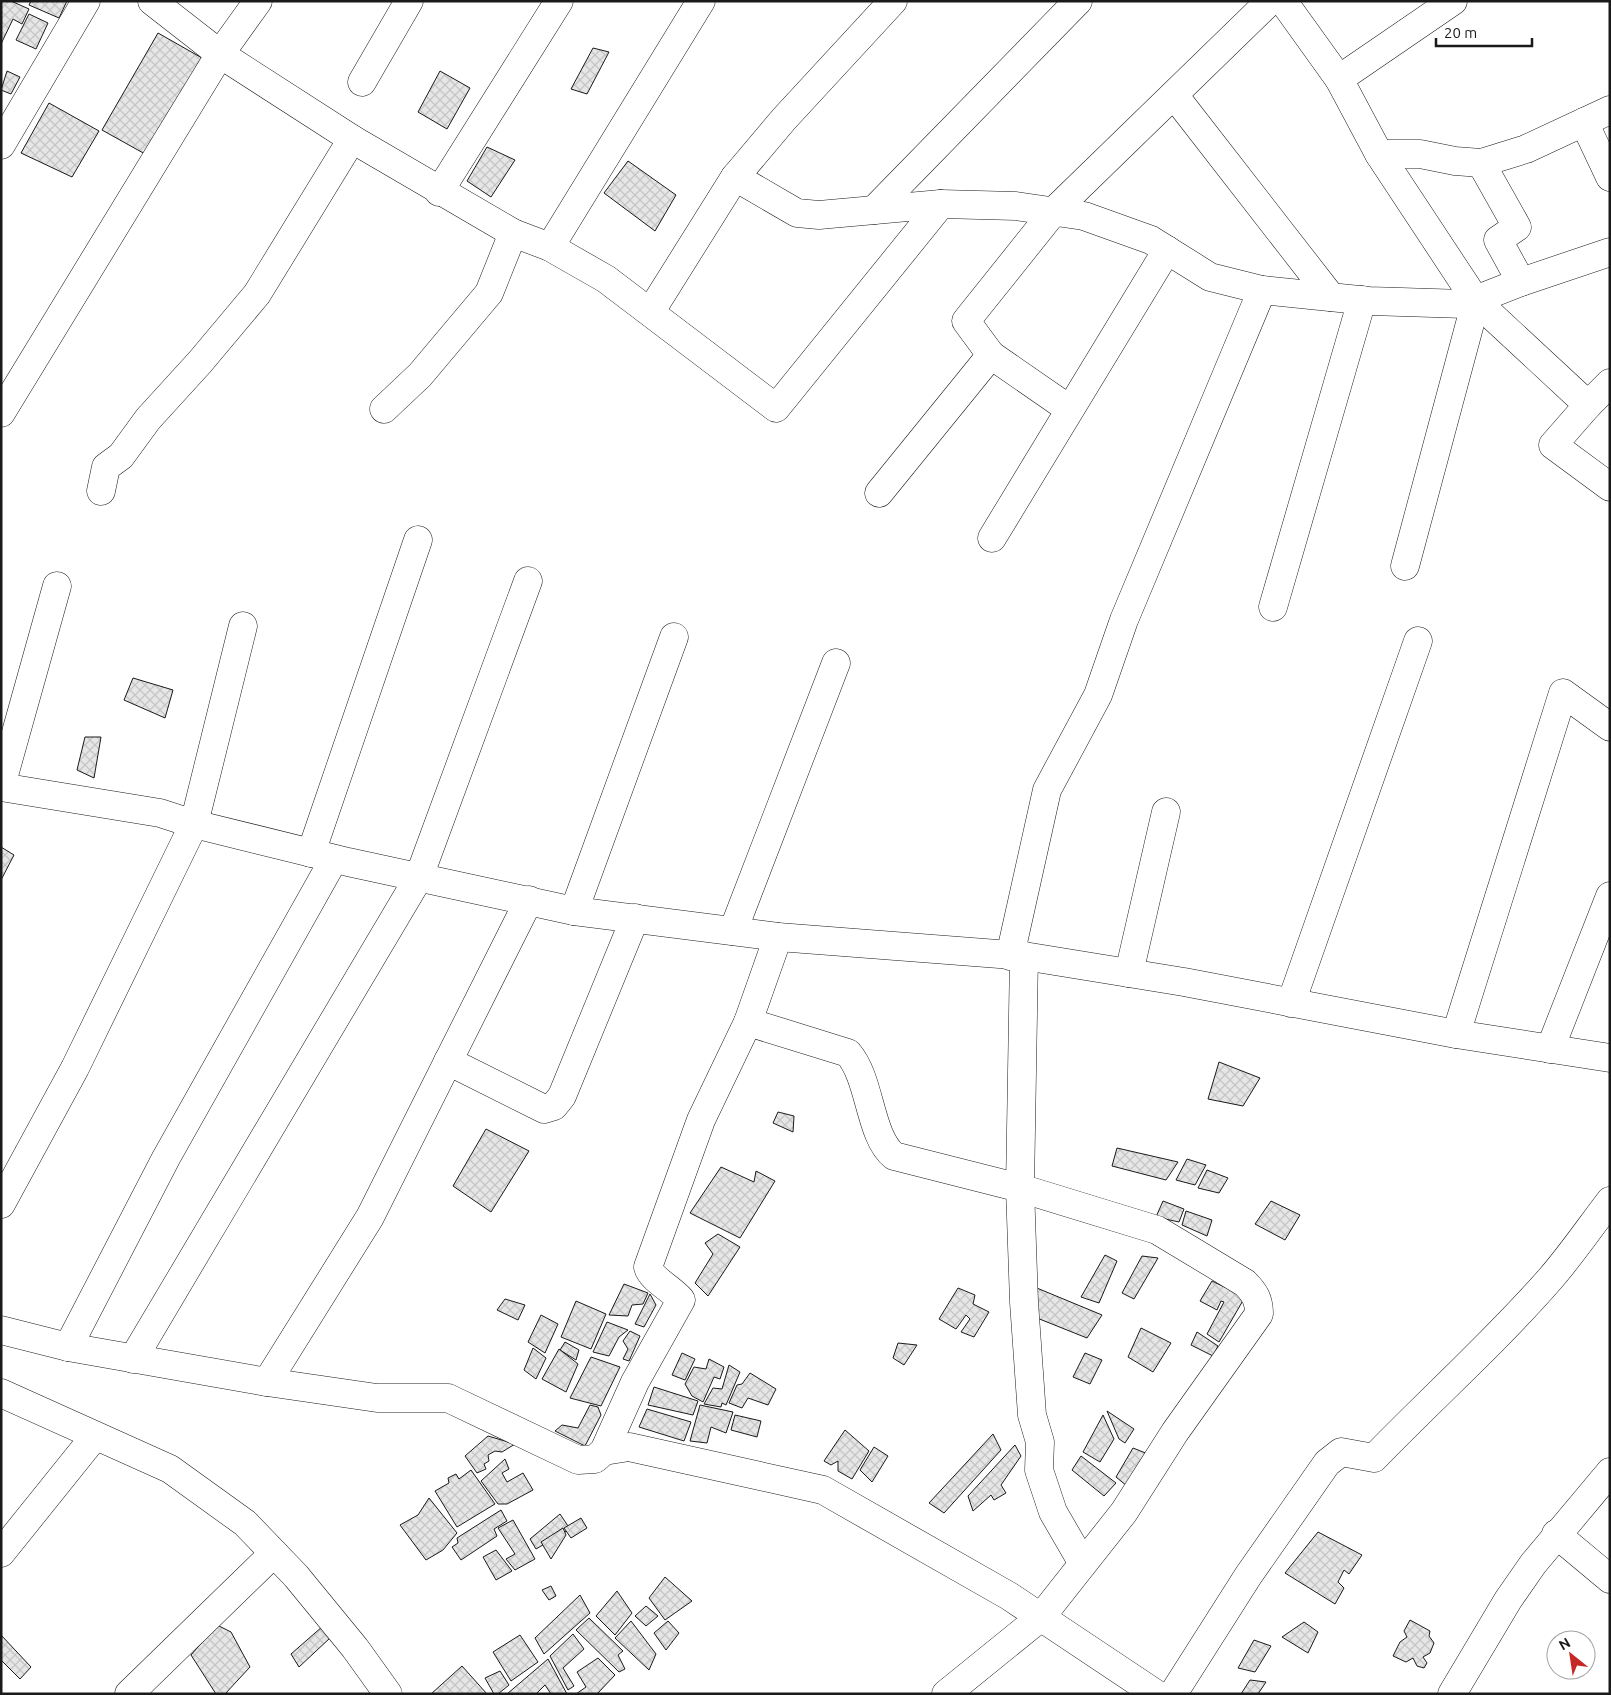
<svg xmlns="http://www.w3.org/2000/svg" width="1611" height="1695" font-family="Ubuntu,sans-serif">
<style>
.building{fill:url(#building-cross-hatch);stroke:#1a1a1a}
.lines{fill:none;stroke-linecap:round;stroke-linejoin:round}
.street-casing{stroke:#1a1a1a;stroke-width:29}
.street{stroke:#fff;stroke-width:28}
</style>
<defs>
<pattern id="building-cross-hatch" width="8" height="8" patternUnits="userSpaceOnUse" patternTransform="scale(1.25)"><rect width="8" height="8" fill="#e6e6e6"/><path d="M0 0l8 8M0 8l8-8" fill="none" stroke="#c5c5c5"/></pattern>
</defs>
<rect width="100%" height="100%" fill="#fff"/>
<g class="building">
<polygon points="1,1 11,1 29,9 22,24 13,19 1,44"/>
<polygon points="31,1 67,1 59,18 29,5"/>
<polygon points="29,14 48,23 36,49 16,40"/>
<polygon points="158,33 209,62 154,159 102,130"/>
<polygon points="593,48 609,52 587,94 571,89"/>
<polygon points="7,71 20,77 11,94 1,90"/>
<polygon points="440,71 470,88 447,129 418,112"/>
<polygon points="49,103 99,131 72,177 21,153"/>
<polygon points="487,147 515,160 491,197 467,181"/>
<polygon points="628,161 676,195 655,231 604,193"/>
<polygon points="133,678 173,690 165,718 124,700"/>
<polygon points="85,737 101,737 94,778 77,770"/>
<polygon points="1,847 14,855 1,880"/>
<polygon points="1219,1062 1260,1078 1243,1106 1208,1099"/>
<polygon points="778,1112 794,1116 793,1132 773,1123"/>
<polygon points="486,1129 529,1151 491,1212 453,1186"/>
<polygon points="1117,1148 1178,1162 1166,1180 1112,1166"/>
<polygon points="1187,1159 1206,1165 1195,1185 1176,1180"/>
<polygon points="721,1167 754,1182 756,1171 775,1181 740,1238 690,1213"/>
<polygon points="1207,1170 1228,1178 1219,1193 1198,1188"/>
<polygon points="1163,1201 1184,1209 1179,1222 1156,1217"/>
<polygon points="1271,1201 1300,1215 1285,1240 1255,1224"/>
<polygon points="1186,1211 1212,1220 1207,1236 1182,1225"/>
<polygon points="718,1234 740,1247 708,1296 695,1283 713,1254 705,1243"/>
<polygon points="1105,1255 1117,1261 1099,1303 1081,1297"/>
<polygon points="1142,1256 1158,1258 1134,1299 1122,1293"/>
<polygon points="1212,1281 1245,1297 1219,1342 1207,1334 1224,1302 1221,1301 1217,1310 1200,1301"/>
<polygon points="624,1284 648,1293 643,1304 632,1305 628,1316 609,1315"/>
<polygon points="1032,1286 1102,1315 1087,1338 1032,1316"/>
<polygon points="958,1288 975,1295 973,1304 989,1312 974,1337 961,1332 970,1319 966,1315 956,1329 939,1319"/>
<polygon points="650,1294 656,1305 644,1327 635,1324"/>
<polygon points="505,1299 525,1305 518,1320 497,1310"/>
<polygon points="576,1301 606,1314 591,1349 561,1337"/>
<polygon points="541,1315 558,1324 545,1353 528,1342"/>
<polygon points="607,1322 628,1330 619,1337 609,1356 593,1352"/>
<polygon points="1141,1328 1171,1343 1153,1372 1128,1357"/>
<polygon points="630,1331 640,1336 629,1361 623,1359 628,1349 623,1341"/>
<polygon points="1197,1332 1218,1346 1213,1356 1191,1345"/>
<polygon points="565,1342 579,1350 576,1360 560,1350"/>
<polygon points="898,1343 917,1345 904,1365 893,1358"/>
<polygon points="533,1348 546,1358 536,1379 524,1370"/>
<polygon points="559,1349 578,1364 566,1392 542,1379"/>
<polygon points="682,1353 695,1359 685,1380 672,1375"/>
<polygon points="1085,1353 1102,1360 1090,1384 1073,1377"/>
<polygon points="591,1357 620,1367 601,1406 570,1398"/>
<polygon points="709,1359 724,1367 720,1379 714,1377 703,1402 692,1396 685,1384 694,1367 706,1369"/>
<polygon points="729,1365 740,1372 726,1405 722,1403 721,1407 704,1404 713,1388 722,1389"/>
<polygon points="750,1373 776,1389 768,1405 748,1398 742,1408 729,1403 737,1385 742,1384"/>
<polygon points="654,1387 698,1401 693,1415 648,1405"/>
<polygon points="590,1405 598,1407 601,1415 585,1446 555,1431 562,1425 578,1428"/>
<polygon points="700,1405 733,1412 726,1433 711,1427 707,1443 690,1441"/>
<polygon points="647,1409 691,1422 684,1441 639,1427"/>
<polygon points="1107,1411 1134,1429 1125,1443 1119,1439"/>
<polygon points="735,1415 761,1421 757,1437 731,1430"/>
<polygon points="1103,1415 1114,1439 1100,1462 1083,1452"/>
<polygon points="845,1430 869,1451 852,1479 838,1471 838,1461 831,1465 824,1461"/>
<polygon points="993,1434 1001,1450 944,1513 929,1503"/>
<polygon points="488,1436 515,1444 502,1452 495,1451 488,1455 489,1461 484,1464 486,1469 477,1473 465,1456"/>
<polygon points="1015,1445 1021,1456 1001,1485 1006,1493 994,1500 991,1495 973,1511 968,1496"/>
<polygon points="874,1447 888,1456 872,1482 860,1470"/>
<polygon points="1133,1448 1148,1454 1127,1486 1116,1477"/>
<polygon points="1081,1456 1116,1483 1104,1496 1072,1470"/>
<polygon points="505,1459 509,1469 502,1473 507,1482 523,1473 533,1490 507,1504 498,1504 481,1481"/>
<polygon points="471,1470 495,1504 457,1527 435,1491 449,1483 448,1478 456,1474 459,1479"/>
<polygon points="429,1498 457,1533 443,1550 426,1560 400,1525 418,1515"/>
<polygon points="501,1510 507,1521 494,1529 497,1536 461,1560 452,1547 458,1543 457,1538"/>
<polygon points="560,1514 570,1529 536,1549 530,1539"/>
<polygon points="581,1518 587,1528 571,1538 564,1528"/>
<polygon points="513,1520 535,1559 515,1570 506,1559 515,1554 498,1528"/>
<polygon points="563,1528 566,1535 551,1559 541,1542"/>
<polygon points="1318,1532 1362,1555 1349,1574 1344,1570 1338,1582 1344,1588 1335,1604 1285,1573"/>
<polygon points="496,1550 512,1571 496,1580 483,1557"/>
<polygon points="665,1577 692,1601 665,1620 649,1598"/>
<polygon points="551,1586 556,1596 549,1600 542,1590"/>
<polygon points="617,1591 632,1613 615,1635 596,1616"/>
<polygon points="580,1595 590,1613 544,1654 535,1638"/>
<polygon points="646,1606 658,1616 646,1626 635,1616"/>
<polygon points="589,1618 623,1651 618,1655 625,1669 619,1672 576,1630"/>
<polygon points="1410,1620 1430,1631 1429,1636 1434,1643 1430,1653 1423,1657 1427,1663 1424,1668 1417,1666 1413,1658 1406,1662 1393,1656 1400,1642 1407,1637 1404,1631"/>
<polygon points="631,1621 656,1654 649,1670 615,1638"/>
<polygon points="668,1621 679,1633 666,1650 654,1633"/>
<polygon points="1304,1622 1318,1632 1308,1653 1282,1637"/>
<polygon points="217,1625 231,1632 250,1667 225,1694 216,1694 191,1655"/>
<polygon points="323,1626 330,1638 299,1667 291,1654"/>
<polygon points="573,1634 584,1649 563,1668 574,1686 568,1690 550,1656"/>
<polygon points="1,1635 31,1667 20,1679 1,1660"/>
<polygon points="520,1635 538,1662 511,1681 493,1652"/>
<polygon points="1254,1640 1271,1646 1255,1672 1238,1668"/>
<polygon points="598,1658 615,1675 597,1694 576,1694 586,1687 577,1672"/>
<polygon points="548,1659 567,1694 551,1694 545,1685 536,1694 507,1694"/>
<polygon points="462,1666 487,1694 431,1694"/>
<polygon points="500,1671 509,1685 498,1694 494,1694 485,1678"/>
<polygon points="1250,1680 1266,1682 1258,1694 1241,1694"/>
</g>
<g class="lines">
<defs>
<g id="street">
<polyline points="152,1 220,54 352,139 513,233 550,247 606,279 776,408 941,204"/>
<polyline points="1283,1 1339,79 1379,154 1420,154 1455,161 1481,163 1526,149 1610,110"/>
<polyline points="1339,79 1453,1"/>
<polyline points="362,82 409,1"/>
<polyline points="1174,95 1331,297"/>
<polyline points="1584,122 1610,177"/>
<polyline points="1,145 86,1"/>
<polyline points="1379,154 1476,301 1588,405 1553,445 1610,487"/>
<polyline points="735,177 797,213 819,215 941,204 1016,206 1084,216 1151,240 1210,277 1262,290 1369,301 1465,304 1521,282 1498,240 1517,227 1481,163"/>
<polyline points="439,192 559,1"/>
<polyline points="874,210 1078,1"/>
<polyline points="550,247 701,1"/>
<polyline points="1521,282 1610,252"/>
<polyline points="651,311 735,177 784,119 893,1"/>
<polyline points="991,355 966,321 1054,211 1270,1"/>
<polyline points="1588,405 1610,383"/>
<polyline points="384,409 420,375 489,293 513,233"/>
<polyline points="1,413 220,54 258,1"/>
<polyline points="101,491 106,467 121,456 148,419 200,362 257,294 352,139"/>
<polyline points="879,493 991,355 1069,409"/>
<polyline points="992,538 1167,250"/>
<polyline points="1405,566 1476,301"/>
<polyline points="1273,607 1362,300"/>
<polyline points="1,786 57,586"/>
<polyline points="1,787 160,813 194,824 348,862 574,911 778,937 1024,956 1184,982 1456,1034 1610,1058"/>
<polyline points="311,853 418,540"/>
<polyline points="574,911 674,637"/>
<polyline points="733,931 836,663"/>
<polyline points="1010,956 1047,790 1098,695 1124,620 1262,290"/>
<polyline points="1024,956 1020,1188 1024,1302 1032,1415 1040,1442 1039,1470 1053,1512 1082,1562"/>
<polyline points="1129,973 1166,812"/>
<polyline points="1291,1003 1418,641"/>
<path d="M 748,1022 L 848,1053 C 871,1079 869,1136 894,1156 L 1020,1188 L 1157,1230 L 1245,1283 C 1255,1293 1259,1300 1259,1314 L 1175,1432 L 1124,1512 L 1041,1617 L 946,1694"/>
<polyline points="1456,1034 1563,693 1610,727"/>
<polyline points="1550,1049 1610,896"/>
<polyline points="448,1061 544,1109 554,1106 562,1096 635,918"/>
<polyline points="1,1204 75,1068 194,824 243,626"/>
<polyline points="1,1330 68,1347 267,1382 377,1398 448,1398 578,1460 595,1459 604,1451 629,1447 823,1490 1009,1596 1156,1694"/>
<polyline points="68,1347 166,1158 334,859"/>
<polyline points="133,1359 419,877 528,581"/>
<polyline points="267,1382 370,1217 529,900"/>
<polyline points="1,1393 170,1469 245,1523 296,1576 355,1648 388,1694"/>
<path d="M 604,1451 L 635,1382 L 681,1300 C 672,1289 651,1279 648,1267 L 701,1120 L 748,1022 L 778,937"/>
<polyline points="1556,1534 1610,1579"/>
<polyline points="1,1553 95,1436"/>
<polyline points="129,1694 274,1553"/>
<path d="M 1173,1694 L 1248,1576 L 1327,1463 L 1341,1452 L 1374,1458 C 1432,1398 1495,1342 1550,1279 C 1571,1255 1590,1227 1610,1201"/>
<polyline points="1452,1694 1508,1600 1533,1564 1610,1472"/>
</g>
</defs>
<use href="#street" class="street-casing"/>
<use href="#street" class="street"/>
</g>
<rect width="1611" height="1695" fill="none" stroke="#1a1a1a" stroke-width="5"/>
<g transform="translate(1571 1655) rotate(330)"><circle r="24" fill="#ffffff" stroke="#a3a3a3"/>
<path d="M0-4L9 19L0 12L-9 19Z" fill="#c62828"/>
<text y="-8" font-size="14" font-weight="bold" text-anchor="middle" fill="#1a1a1a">N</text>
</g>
<path d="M1436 38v8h96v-8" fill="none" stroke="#1a1a1a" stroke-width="2.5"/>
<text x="1444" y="38" font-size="15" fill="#1a1a1a" stroke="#ffffff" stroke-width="4" paint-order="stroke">20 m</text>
</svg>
